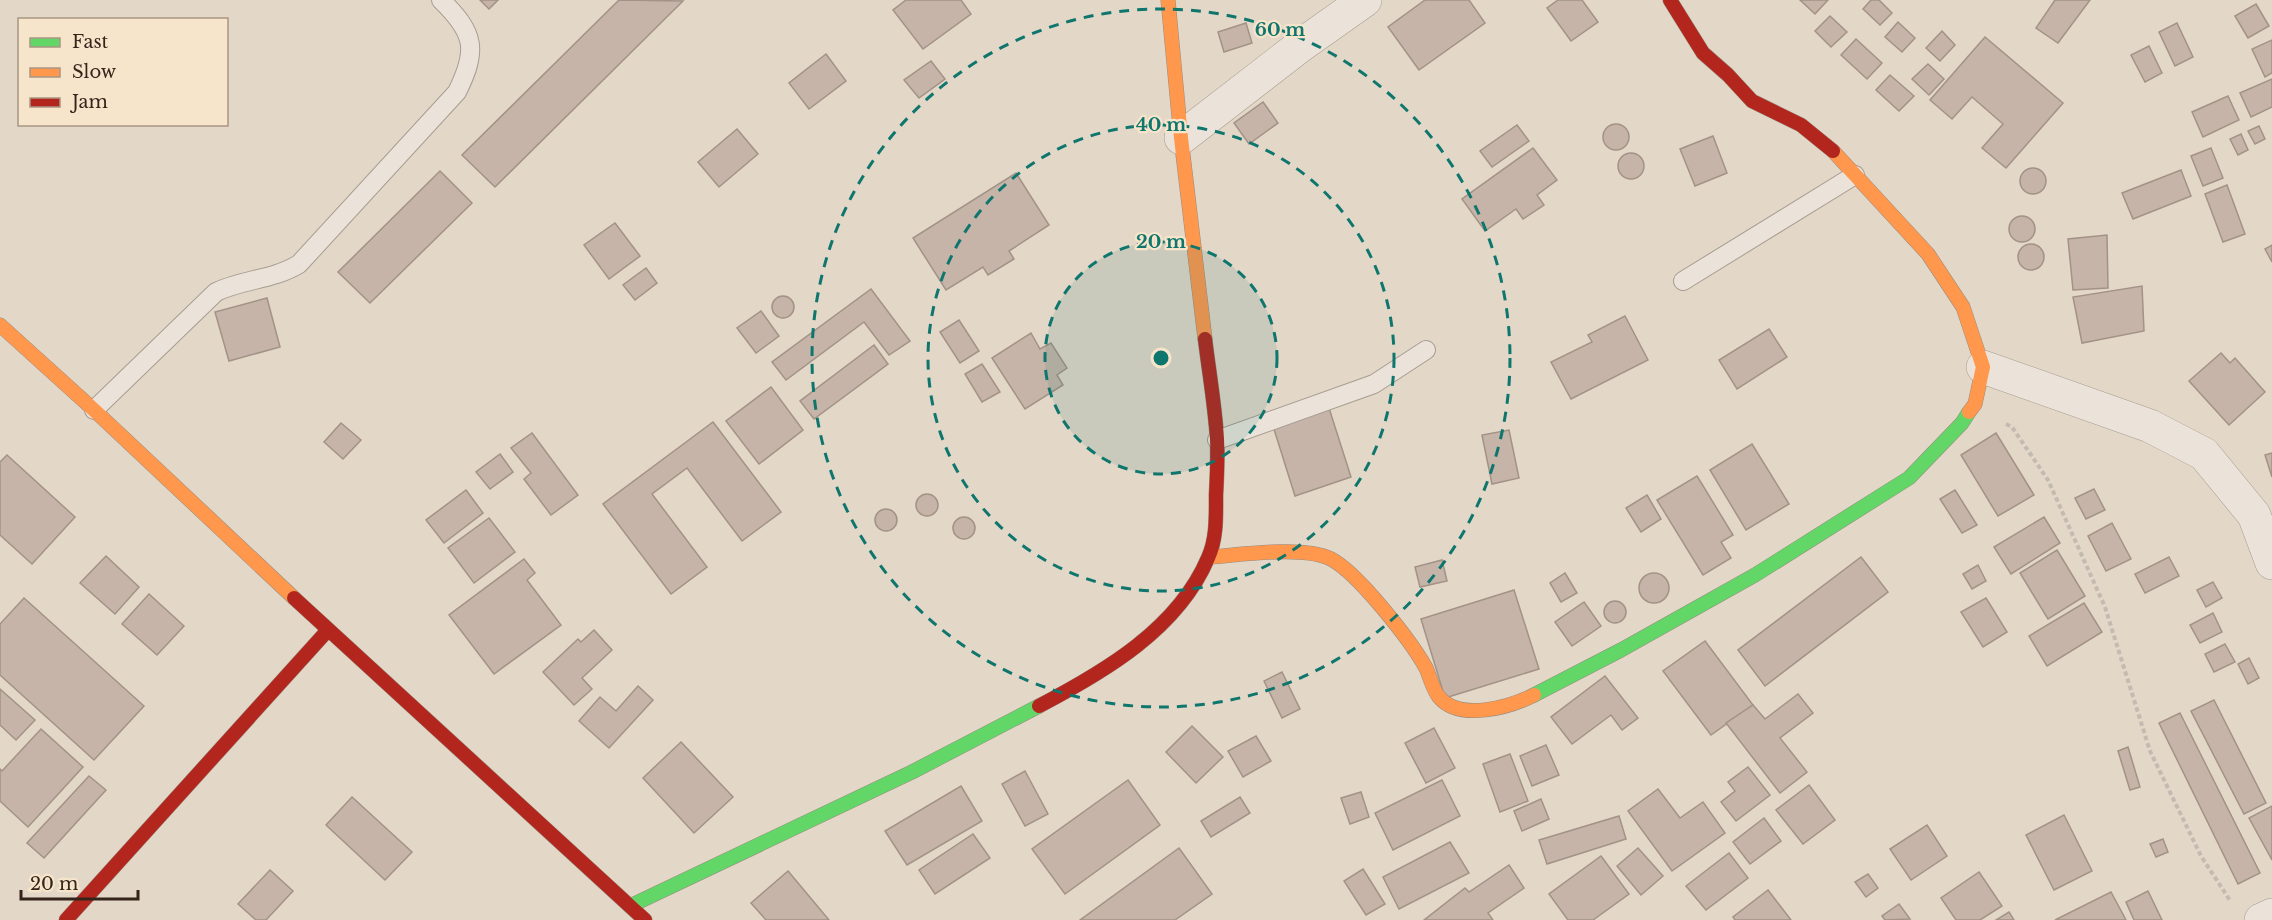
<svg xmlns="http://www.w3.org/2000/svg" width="2272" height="920" font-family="'Libre Baskerville',serif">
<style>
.building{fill:#c7b4a8;stroke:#a29287;stroke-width:1.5}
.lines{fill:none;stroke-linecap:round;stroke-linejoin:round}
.lane-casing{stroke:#a79c91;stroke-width:20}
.street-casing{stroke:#a79c91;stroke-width:34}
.fast-casing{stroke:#978c81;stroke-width:15}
.slow-casing{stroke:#978c81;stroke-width:15}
.jam-casing{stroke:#978c81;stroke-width:15}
.path{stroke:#c3bab1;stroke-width:4;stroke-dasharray:4.5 3;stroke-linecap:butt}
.lane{stroke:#ebe3d9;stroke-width:18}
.street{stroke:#ebe3d9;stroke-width:33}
.fast{stroke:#63d668;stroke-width:14}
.slow{stroke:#ff974d;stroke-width:14}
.jam{stroke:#b3261e;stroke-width:14}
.ring{fill:none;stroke:#0f766e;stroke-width:3;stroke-dasharray:10 8}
.centre{fill:#0f766e;stroke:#f6e4cb;stroke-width:3}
.ring-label{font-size:18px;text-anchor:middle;font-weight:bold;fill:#0f766e;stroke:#f6e4cb;stroke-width:4.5;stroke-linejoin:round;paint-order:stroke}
</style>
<rect width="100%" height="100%" fill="#e3d7c7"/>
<g class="building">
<polygon points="480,0 498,0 489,9"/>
<polygon points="619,0 683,1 495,187 462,155"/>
<polygon points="906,0 961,0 971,14 923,49 893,10"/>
<polygon points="1425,0 1469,0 1485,23 1419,70 1388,27"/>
<polygon points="1558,0 1582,0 1598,22 1571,41 1547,8"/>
<polygon points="1800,0 1828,0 1815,14"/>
<polygon points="1871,0 1879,0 1892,13 1880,25 1863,9"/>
<polygon points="2055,0 2090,0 2058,43 2036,28"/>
<polygon points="2256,4 2269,26 2248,38 2235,16"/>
<polygon points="1830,16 1847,32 1831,47 1815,31"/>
<polygon points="1898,22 1915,38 1902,52 1885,37"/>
<polygon points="1246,23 1252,43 1224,52 1218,32"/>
<polygon points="2177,23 2193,57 2175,66 2159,32"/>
<polygon points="1942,31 1955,45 1940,61 1926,48"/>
<polygon points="1985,37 2063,103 2006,168 1982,148 2003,124 1972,97 1952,119 1930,100"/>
<polygon points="1856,39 1882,63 1867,79 1841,55"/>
<polygon points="2272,40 2272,73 2265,77 2252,49"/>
<polygon points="2149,46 2162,73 2145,82 2131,55"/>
<polygon points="826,54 846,81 809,109 789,83"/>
<polygon points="931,61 945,79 919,98 904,80"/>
<polygon points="1928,64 1944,79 1929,95 1912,79"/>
<polygon points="1890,75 1914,96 1899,111 1876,90"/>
<polygon points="2272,79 2272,107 2251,117 2240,93"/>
<polygon points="2228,96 2239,120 2203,137 2192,112"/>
<polygon points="1263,102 1278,123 1249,144 1234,123"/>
<circle cx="1616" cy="137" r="13"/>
<polygon points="1517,125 1529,141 1492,167 1480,151"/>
<polygon points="2259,126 2265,139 2255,144 2248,131"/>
<polygon points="737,129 758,154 719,187 698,162"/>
<polygon points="2241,134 2248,150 2238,155 2230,139"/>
<polygon points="1713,136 1727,173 1695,186 1680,149"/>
<polygon points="1533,148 1557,180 1537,195 1544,205 1523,219 1516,209 1485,231 1462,199"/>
<polygon points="2211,148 2223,178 2203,186 2191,156"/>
<circle cx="1631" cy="166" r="13"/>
<circle cx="2033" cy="181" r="13"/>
<polygon points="2181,170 2191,196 2133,219 2122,193"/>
<polygon points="440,171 472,203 370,303 338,272"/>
<polygon points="1016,173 1049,225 1009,251 1014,259 988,275 983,267 946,290 913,238"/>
<polygon points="2227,185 2245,234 2223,242 2205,194"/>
<circle cx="2022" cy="229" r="13"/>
<polygon points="615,223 640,256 609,279 584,245"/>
<polygon points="2107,235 2108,288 2073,290 2068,239"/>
<circle cx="2031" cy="257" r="13"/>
<polygon points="2272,245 2272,262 2265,249"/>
<polygon points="646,268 657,283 635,300 623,285"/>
<polygon points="2142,286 2144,331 2082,343 2073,297"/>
<polygon points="871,289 910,341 889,355 864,322 786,380 772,362"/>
<circle cx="783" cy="307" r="11"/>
<polygon points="267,298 280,347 229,361 215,312"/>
<polygon points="761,311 779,336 756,353 737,328"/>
<polygon points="1625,316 1648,360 1571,399 1551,362 1592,342 1588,335"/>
<polygon points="959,320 979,351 960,363 940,332"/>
<polygon points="1769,329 1787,357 1737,389 1719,360"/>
<polygon points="1031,333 1040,349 1051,343 1067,368 1057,375 1063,385 1025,409 992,358"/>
<polygon points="874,345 888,364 814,419 800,401"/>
<polygon points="2221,353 2230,363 2235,358 2265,392 2229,425 2189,381"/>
<polygon points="982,364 1000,392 982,402 965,374"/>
<polygon points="771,387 803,430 759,464 726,421"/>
<polygon points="1329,408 1351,477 1295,496 1273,426"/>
<polygon points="713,422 781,512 742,541 687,468 652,494 707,567 671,594 603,504"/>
<polygon points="341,423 361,440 343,459 324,442"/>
<polygon points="1509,430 1519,478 1492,484 1482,435"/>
<polygon points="532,433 578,495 551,515 524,479 531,473 511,448"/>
<polygon points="1996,433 2034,495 1998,516 1961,455"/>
<polygon points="1752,444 1789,504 1746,530 1710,470"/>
<polygon points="2272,453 2272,477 2265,455"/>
<polygon points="500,454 513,472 490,489 476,472"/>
<polygon points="7,455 75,517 32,564 0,535 0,462"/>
<polygon points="1697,476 1733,535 1721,542 1731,558 1703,575 1657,500"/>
<polygon points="2094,489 2105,510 2086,519 2075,498"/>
<polygon points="466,490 483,513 444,543 426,520"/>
<polygon points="1955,490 1977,525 1962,533 1940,499"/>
<circle cx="927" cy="505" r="11"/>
<polygon points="1647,495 1661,519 1641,532 1626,508"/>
<circle cx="886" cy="520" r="11"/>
<circle cx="964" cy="528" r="11"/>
<polygon points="2044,517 2060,543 2011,574 1994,547"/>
<polygon points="489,518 515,552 474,583 448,548"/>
<polygon points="2112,523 2131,559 2106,571 2088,536"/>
<polygon points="2057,550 2085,596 2048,619 2020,573"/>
<polygon points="106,556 139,587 115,614 80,583"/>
<polygon points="1861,557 1888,592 1765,686 1738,650"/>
<polygon points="2169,557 2179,576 2145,593 2135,574"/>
<polygon points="524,559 535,573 527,580 561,625 494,674 449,615"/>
<polygon points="1442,560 1447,581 1420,587 1415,567"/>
<polygon points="1978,565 1986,581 1972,589 1963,574"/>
<circle cx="1654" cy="588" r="15"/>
<polygon points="1565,573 1577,593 1561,602 1550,583"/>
<polygon points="2213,582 2222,598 2206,607 2197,590"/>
<polygon points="1514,590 1539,669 1445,698 1421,619"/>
<polygon points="149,594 184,626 157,655 122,624"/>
<polygon points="24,598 144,706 94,760 0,675 0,624"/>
<polygon points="1986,598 2007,632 1983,647 1961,612"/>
<circle cx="1615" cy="612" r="11"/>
<polygon points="1584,602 1601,626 1572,646 1555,622"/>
<polygon points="2084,603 2102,632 2047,666 2029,636"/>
<polygon points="2213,613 2222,632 2200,643 2190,625"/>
<polygon points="594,630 612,650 582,678 592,689 574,705 543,672 578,639 581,642"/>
<polygon points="1705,641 1753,705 1711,735 1663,671"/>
<polygon points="2225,644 2235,662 2214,672 2205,654"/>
<polygon points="2249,658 2259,678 2248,684 2238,664"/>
<polygon points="1282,672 1300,709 1282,718 1264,681"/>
<polygon points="1605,676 1638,718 1622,730 1611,715 1572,744 1551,717"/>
<polygon points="638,686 653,700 609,748 579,721 600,697 616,711"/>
<polygon points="0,689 35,720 16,740 0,725"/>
<polygon points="1798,694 1813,713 1780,738 1807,772 1780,793 1726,723 1753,705 1765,719"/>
<polygon points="2214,700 2266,803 2244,814 2191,711"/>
<polygon points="2180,713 2260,873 2238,884 2159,723"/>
<polygon points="1192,726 1223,757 1196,783 1166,752"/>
<polygon points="1434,728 1455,768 1426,783 1405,743"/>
<polygon points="41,729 83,767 28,827 0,801 0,769 2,771"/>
<polygon points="1256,736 1271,761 1243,777 1228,751"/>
<polygon points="681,742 733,797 694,833 643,778"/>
<polygon points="1546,745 1559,775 1532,786 1520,756"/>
<polygon points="2128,747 2140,787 2130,790 2118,751"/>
<polygon points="1510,754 1528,801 1500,812 1483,764"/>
<polygon points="1748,767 1770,795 1736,821 1721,802 1735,791 1728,782"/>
<polygon points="1025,771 1048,814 1025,826 1002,784"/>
<polygon points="89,776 106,790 44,858 27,843"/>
<polygon points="1128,780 1160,825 1065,894 1032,849"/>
<polygon points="1442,780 1460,816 1393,850 1375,813"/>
<polygon points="1809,785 1835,820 1803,844 1776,810"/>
<polygon points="961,786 982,821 907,865 885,831"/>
<polygon points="1658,789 1680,818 1703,802 1725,833 1672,871 1628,811"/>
<polygon points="1361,792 1369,817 1350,824 1341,798"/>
<polygon points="352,797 412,852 385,880 326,825"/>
<polygon points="1240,797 1250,813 1211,837 1201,821"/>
<polygon points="1541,799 1549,819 1522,831 1514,811"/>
<polygon points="2272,806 2272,860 2249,818"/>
<polygon points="2064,815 2092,871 2054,890 2026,835"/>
<polygon points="1619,816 1626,839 1547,864 1539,840"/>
<polygon points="1764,818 1781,841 1750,864 1733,842"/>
<polygon points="1927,825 1947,856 1911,880 1890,849"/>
<polygon points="973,834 990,858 935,894 919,870"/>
<polygon points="2163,839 2168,852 2156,857 2150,844"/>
<polygon points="1450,842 1469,873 1399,909 1383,877"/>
<polygon points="1179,848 1212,894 1175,920 1080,920"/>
<polygon points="1638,848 1663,876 1641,895 1617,866"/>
<polygon points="1729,853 1748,878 1706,910 1686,886"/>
<polygon points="1601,856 1629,894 1593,920 1568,920 1549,894"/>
<polygon points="1509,865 1524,888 1488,913 1493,920 1424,920 1465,888 1469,892"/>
<polygon points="1363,869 1385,904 1366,915 1344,881"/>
<polygon points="270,870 293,891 266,920 256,920 238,904"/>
<polygon points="788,871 829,920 766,920 751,903"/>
<polygon points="1979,872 2002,906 1980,920 1956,920 1941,898"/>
<polygon points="1868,874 1878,888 1866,897 1855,882"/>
<polygon points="1768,890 1791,920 1735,920 1733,917"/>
<polygon points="2148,891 2162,920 2134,920 2126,902"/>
<polygon points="2111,892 2126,920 2055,920"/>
<polygon points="1899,904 1910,919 1885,920 1882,916"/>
<polygon points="2009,912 2014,920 1996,920"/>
</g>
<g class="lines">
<defs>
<g id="lane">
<polyline points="1683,281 1855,175"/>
<path d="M 94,410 L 216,292 C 243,279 273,280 299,264 L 457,92 C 478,50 475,33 441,0"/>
<polyline points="1217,440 1374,384 1426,350"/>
</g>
<g id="street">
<polyline points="1181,138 1300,46 1365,0"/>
<polyline points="1983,367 2150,426 2204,454 2254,515 2272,563"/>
<polyline points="2261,920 2272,915"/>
</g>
<g id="fast">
<polyline points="1534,695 1621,650 1755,575 1909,478 1962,423 1969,412"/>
<polyline points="630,906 912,772 1039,706"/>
</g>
<g id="slow">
<polyline points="1168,0 1181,138 1205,339"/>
<polyline points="1833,151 1928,254 1963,307 1983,367 1975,404 1969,412"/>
<polyline points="0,325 94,410 294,598"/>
<path d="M 1209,557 C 1240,555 1304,545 1331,559 C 1358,573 1411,641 1426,668 C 1430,677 1433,690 1439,697 C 1460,722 1510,707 1534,695"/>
</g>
<g id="jam">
<polyline points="1670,0 1703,53 1728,75 1752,101 1801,125 1833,151"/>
<polyline points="294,598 645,920"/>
<path d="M 1039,706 C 1104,672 1178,629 1208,558 C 1217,539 1216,515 1216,495 C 1217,476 1218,458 1217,439 C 1215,406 1209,372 1205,339"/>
<polyline points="66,920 328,630"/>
</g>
</defs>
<use href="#lane" class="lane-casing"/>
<use href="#street" class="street-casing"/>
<use href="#fast" class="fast-casing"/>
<use href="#slow" class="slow-casing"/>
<use href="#jam" class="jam-casing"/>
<polyline class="path" points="2006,424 2012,427 2048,480 2105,607 2150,751 2201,856 2231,902"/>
<use href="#lane" class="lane"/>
<use href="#street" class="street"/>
<use href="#fast" class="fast"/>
<use href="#slow" class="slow"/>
<use href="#jam" class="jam"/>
</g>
<circle cx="1161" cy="358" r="116" fill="#0f766e" fill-opacity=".12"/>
<g class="ring">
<circle cx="1161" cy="358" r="116"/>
<circle cx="1161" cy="358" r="233"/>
<circle cx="1161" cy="358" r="349"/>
</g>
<circle cx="1161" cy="358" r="9" class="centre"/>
<g class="ring-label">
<text x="1280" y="36">60 m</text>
<text x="1161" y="131">40 m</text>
<text x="1161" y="248">20 m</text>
</g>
<rect x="18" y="18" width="210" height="108" fill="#f6e4cb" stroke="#a99784" stroke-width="1.5"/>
<rect x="30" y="38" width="30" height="9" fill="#63d668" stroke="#a99784" stroke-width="1.5"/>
<text x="72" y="48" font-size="18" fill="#35241a">Fast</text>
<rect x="30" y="68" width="30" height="9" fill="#ff974d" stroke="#a99784" stroke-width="1.5"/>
<text x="72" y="78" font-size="18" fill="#35241a">Slow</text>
<rect x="30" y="98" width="30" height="9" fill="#b3261e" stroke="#a99784" stroke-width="1.5"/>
<text x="72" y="108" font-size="18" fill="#35241a">Jam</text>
<path d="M21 890v9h117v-9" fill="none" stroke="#35241a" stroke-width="3"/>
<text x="30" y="890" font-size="18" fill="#35241a" stroke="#f6e4cb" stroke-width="4.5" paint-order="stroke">20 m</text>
</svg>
